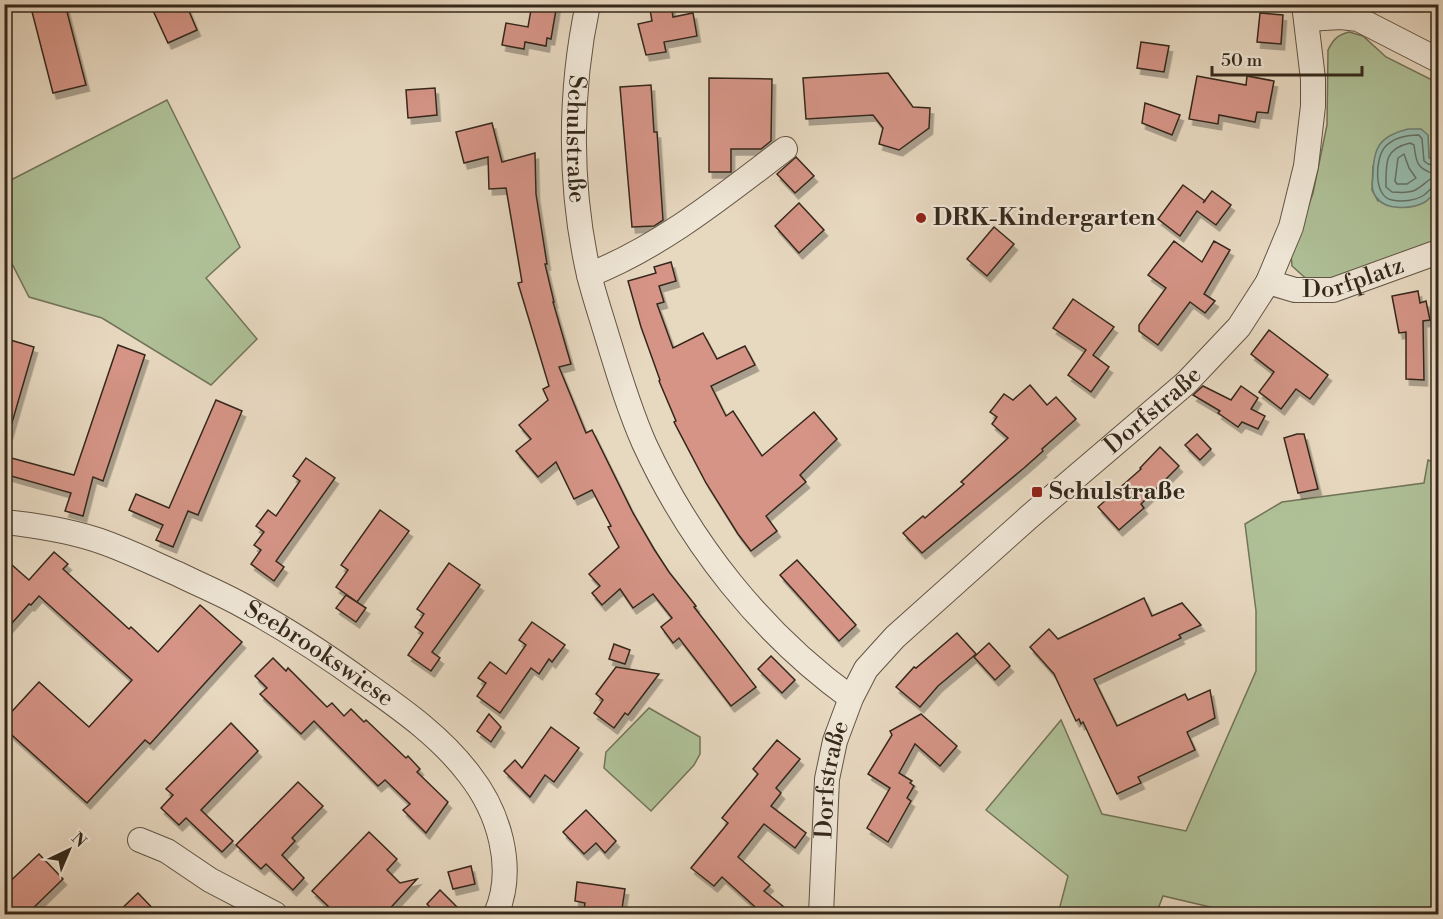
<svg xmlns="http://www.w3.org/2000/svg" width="1443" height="919" font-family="'Libre Bodoni',serif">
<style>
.green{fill:#afc097;stroke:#727459;stroke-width:1.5}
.water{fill:#97bbad;stroke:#708073;stroke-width:1.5}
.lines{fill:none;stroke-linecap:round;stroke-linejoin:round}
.shore{stroke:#667264;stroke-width:1.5}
.building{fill:#d59486;stroke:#35281b;stroke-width:1.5;filter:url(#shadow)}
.minor-casing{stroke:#625444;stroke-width:26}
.minor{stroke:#efe6d6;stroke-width:24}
.poi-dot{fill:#8f2418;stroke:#efe6d6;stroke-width:2}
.labels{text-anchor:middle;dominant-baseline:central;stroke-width:4.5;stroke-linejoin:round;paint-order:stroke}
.street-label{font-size:24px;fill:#35281b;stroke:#efe6d6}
.poi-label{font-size:24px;font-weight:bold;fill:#35281b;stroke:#efe6d6;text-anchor:start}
</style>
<defs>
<filter id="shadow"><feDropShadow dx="3.5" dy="6" stdDeviation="0" flood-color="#0004"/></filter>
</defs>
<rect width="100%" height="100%" fill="#e7d8c0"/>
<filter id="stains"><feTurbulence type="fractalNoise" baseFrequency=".00333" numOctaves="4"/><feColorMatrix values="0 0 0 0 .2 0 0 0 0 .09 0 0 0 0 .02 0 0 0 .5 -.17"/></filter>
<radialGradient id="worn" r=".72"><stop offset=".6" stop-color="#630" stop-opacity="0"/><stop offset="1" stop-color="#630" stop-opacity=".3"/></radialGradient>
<g class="green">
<path d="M 1349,32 L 1363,36 L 1386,57 L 1438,83 L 1438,161 L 1429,158 L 1428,136 L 1373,166 L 1372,190 L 1378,201 L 1426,201 L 1438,189 L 1438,245 L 1332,283 L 1311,283 L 1292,266 L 1291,254 L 1313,193 L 1327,125 L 1328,50 C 1333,40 1337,35 1349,32 Z"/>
<polygon points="167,100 240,247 206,278 257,339 211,385 102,318 29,297 5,250 5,183"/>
<polygon points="1428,460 1438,464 1438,914 1240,914 1163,896 1156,914 1058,914 1068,876 986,810 1061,720 1102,814 1186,831 1256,671 1256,611 1245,524 1282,502 1424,483"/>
<polygon points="649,708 700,737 700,754 694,765 651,811 604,768 606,752"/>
</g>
<path class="water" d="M 1408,129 L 1421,129 L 1428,135 L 1429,158 L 1438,161 L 1438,189 C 1434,193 1430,199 1425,202 C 1413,209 1386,211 1377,198 C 1371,191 1372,184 1373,176 C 1373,147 1380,136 1408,129 Z"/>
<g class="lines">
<g class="shore">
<path d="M 1410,143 L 1414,145 C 1416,160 1416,168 1432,173 L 1433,177 C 1415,190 1417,194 1392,192 L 1386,187 C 1386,163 1384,149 1410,143 Z"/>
<polygon points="1404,154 1409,168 1416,178 1407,184 1397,184 1395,181 1398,158"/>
<path d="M 1438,166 L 1428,164 L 1424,161 L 1422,139 L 1419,135 C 1407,135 1394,137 1385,147 C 1375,158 1373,197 1392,200 C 1402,202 1415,201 1424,195 C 1430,191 1431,186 1438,185"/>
</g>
</g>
<g class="building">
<polygon points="30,4 65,4 86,85 53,93"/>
<polygon points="150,4 186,4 197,30 168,43"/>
<polygon points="532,4 557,4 551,39 547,38 546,46 525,42 524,49 502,45 506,23 528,27"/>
<polygon points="649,4 671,4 673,17 693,13 697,36 664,42 666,52 646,55 638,24 652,21"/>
<polygon points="1260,13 1283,15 1281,44 1257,42"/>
<polygon points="1141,42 1169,46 1164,72 1137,68"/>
<polygon points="888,73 913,107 930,108 929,128 899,150 879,144 883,128 873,115 806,119 803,78"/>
<polygon points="1197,76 1246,85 1247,76 1274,81 1268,113 1257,112 1255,122 1219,115 1218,124 1189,119"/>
<polygon points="709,78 772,79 771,141 761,149 731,149 731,172 709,172"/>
<polygon points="651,85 654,132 657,132 663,220 654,226 632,227 620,87"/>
<polygon points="435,88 437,115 408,118 406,90"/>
<polygon points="1145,103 1180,115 1172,135 1142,123"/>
<polygon points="492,123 502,162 535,153 536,194 547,264 545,264 554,302 553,302 571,364 559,367 586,433 592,430 633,513 654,549 669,572 696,606 694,607 756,687 731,706 679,638 673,643 661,627 672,618 653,594 633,608 620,589 602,605 592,593 600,586 589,574 619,547 608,527 611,526 592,490 574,499 556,462 538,477 516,451 531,439 519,425 548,400 543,389 549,386 518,283 522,282 506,188 489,189 488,157 464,163 456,132"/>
<polygon points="796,157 814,176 795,193 777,174"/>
<polygon points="1183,185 1205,201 1203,203 1212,191 1231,205 1216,225 1197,211 1180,236 1158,219"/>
<polygon points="799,203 824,230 799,253 775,226"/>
<polygon points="994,227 1014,244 987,276 967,259"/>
<polygon points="1174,241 1202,262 1214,241 1230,250 1204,294 1215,301 1205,313 1190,302 1158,345 1139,331 1139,325 1166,288 1148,275"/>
<polygon points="671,262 676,281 659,286 664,302 657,304 673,348 703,333 717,359 745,346 755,365 711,386 726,416 733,411 762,456 814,412 837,439 800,475 806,482 766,516 777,531 751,551 738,534 706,483 674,422 676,421 659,381 660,380 641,327 628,281 656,273 654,267"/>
<polygon points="1418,291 1420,303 1426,301 1430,320 1423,321 1424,380 1406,379 1406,332 1399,333 1392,296"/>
<polygon points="1073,299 1114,327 1093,355 1109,367 1091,392 1068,375 1086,350 1053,328"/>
<polygon points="1269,330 1328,375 1310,399 1296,389 1281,409 1259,392 1274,372 1251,354"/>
<polygon points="7,339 34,347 9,433 4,433 4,347"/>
<polygon points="118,345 145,355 103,481 93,477 83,516 65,511 71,493 4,474 4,456 74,475"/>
<polygon points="1030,385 1047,405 1056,397 1076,419 1042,449 1043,451 1024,468 922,553 903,533 923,516 925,518 964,484 961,482 1008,438 992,424 997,417 990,412 1004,394 1013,400"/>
<polygon points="1203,386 1231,400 1241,386 1258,398 1251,409 1265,416 1258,429 1242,422 1238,427 1218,413 1220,411 1193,395"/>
<polygon points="216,400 242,411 198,515 188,511 173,547 156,540 163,525 129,510 136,494 169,508"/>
<polygon points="1197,434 1211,449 1200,460 1185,445"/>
<polygon points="1297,434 1304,434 1318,489 1298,493 1284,438"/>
<polygon points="1160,447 1179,466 1141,504 1144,508 1119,530 1098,507 1141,469 1140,468"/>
<polygon points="306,458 335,478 276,561 284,567 274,581 251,564 261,550 254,545 264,532 256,526 268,510 276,516 300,481 293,476"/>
<polygon points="380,510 409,531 357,602 336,587 348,570 341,565"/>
<polygon points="54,552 68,564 63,569 129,629 131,627 158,652 200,605 242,642 150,744 145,740 87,803 4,728 4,720 39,682 89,727 132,680 39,596 31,605 29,604 4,632 4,558 29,580"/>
<polygon points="797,560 856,625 839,641 780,575"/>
<polygon points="449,563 480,585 432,652 440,658 431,671 408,655 423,633 415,627 424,614 417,609"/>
<polygon points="346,595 366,608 356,622 336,608"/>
<polygon points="1144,598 1152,616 1182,603 1201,625 1179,635 1181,638 1094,679 1117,726 1185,694 1188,700 1210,690 1215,718 1187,732 1195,750 1138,777 1141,783 1117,794 1083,722 1081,724 1079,719 1076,721 1054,674 1030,647 1049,629 1058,639"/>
<polygon points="532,622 565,645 552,662 549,659 539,674 531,668 500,713 477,696 486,683 478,678 490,662 506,674 526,645 519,640"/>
<polygon points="957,633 976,654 938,686 920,707 896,687 914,667 916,668"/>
<polygon points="989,643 1010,666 995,680 974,657"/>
<polygon points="614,644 630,650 625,664 609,659"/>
<polygon points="771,656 795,680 782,693 758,669"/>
<polygon points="273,658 286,671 288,668 327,707 332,703 344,716 351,709 364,722 366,720 406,758 408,756 420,769 417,772 448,802 426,833 403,810 410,804 385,780 378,786 314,721 301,734 260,694 267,688 255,676"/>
<polygon points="616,667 659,674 628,715 625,713 614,728 594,713 603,700 596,694"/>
<polygon points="489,714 501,727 491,742 477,731"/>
<polygon points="921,714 957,746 940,766 915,744 899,773 912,781 910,783 914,786 907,798 911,801 888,842 867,828 890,788 868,774 892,735 890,731"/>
<polygon points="231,723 258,751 201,810 233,841 222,852 186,818 179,825 161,808 173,795 166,789"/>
<polygon points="551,727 579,748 554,782 545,775 530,797 504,771 515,760 522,768"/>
<polygon points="777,740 800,759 776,788 781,793 771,806 806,833 795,848 764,824 738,857 770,885 764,891 794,915 764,915 722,877 714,886 691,868 728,823 722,818 758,774 753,769"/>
<polygon points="298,782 323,806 292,838 295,841 282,855 304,878 293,890 266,864 261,869 236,845"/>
<polygon points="586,810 616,841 605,853 596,843 584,854 563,832"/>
<polygon points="369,832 397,859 387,870 400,883 417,879 384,915 320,915 328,906 312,891"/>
<polygon points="39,854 63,879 26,915 4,915 4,887"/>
<polygon points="471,866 475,884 453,889 448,872"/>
<polygon points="577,882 625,889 621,915 583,915 585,903 575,901"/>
<polygon points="440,890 465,915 437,915 427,904"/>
<polygon points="138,893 159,915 115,915"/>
</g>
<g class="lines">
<defs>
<g id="minor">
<path id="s1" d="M 588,4 C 569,92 569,188 589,275 C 594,295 601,316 607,336 C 618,372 629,409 644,443 C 690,543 761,633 851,698"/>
<polyline points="1307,19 1341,17 1358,19 1438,60"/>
<path d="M 589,275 C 662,246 723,196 785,149"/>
<path id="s2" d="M 1268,282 L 1295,290 L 1333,290 L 1438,252"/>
<path id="s3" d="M 4,522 C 34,525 65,530 94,539 C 123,548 150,562 178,574 C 198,584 220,593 240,604 C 283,627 326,655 366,684 C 404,711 441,737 469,774 C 499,812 516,868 496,914"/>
<polyline points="140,840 167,851 210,880 275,914"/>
<path id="s4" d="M 821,914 L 827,779 L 835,741 L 851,698 L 866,669 L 895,637 L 1029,517 L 1186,383 L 1239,327 L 1268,282 L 1291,227 L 1306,166 L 1313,106 L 1313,79 L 1304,4"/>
</g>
</defs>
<use href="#minor" class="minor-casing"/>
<use href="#minor" class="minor"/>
</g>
<g class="poi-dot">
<circle cx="921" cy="218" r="6"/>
<rect x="1031" y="486" width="12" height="12" rx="3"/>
</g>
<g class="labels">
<g class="street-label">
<text stroke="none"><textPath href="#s1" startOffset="136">Schulstraße</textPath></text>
<text stroke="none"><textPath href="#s2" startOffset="88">Dorfplatz</textPath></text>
<text stroke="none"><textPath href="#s4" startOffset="639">Dorfstraße</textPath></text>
<text stroke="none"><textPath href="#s3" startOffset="345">Seebrookswiese</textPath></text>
<text stroke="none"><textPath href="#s4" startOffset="135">Dorfstraße</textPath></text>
</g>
<g class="poi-label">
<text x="933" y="218">DRK-Kindergarten</text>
<text x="1049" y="492">Schulstraße</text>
</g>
</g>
<rect width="1443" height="919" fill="none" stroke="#e7d8c0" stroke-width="24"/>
<rect x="6" y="6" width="1431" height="907" fill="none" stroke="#35281b" stroke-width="3"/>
<rect x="12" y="12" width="1419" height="895" fill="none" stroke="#35281b" stroke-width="1.5"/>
<g transform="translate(69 850) rotate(44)" stroke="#efe6d6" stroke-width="4.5" paint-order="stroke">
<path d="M0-4.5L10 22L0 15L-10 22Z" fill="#35281b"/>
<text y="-9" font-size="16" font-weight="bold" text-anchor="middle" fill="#35281b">N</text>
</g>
<path d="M1212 66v9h150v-9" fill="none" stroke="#35281b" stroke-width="3"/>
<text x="1221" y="66" font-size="18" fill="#35281b" stroke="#efe6d6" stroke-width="4.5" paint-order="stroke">50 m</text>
<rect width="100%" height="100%" filter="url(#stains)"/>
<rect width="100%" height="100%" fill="url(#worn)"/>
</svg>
